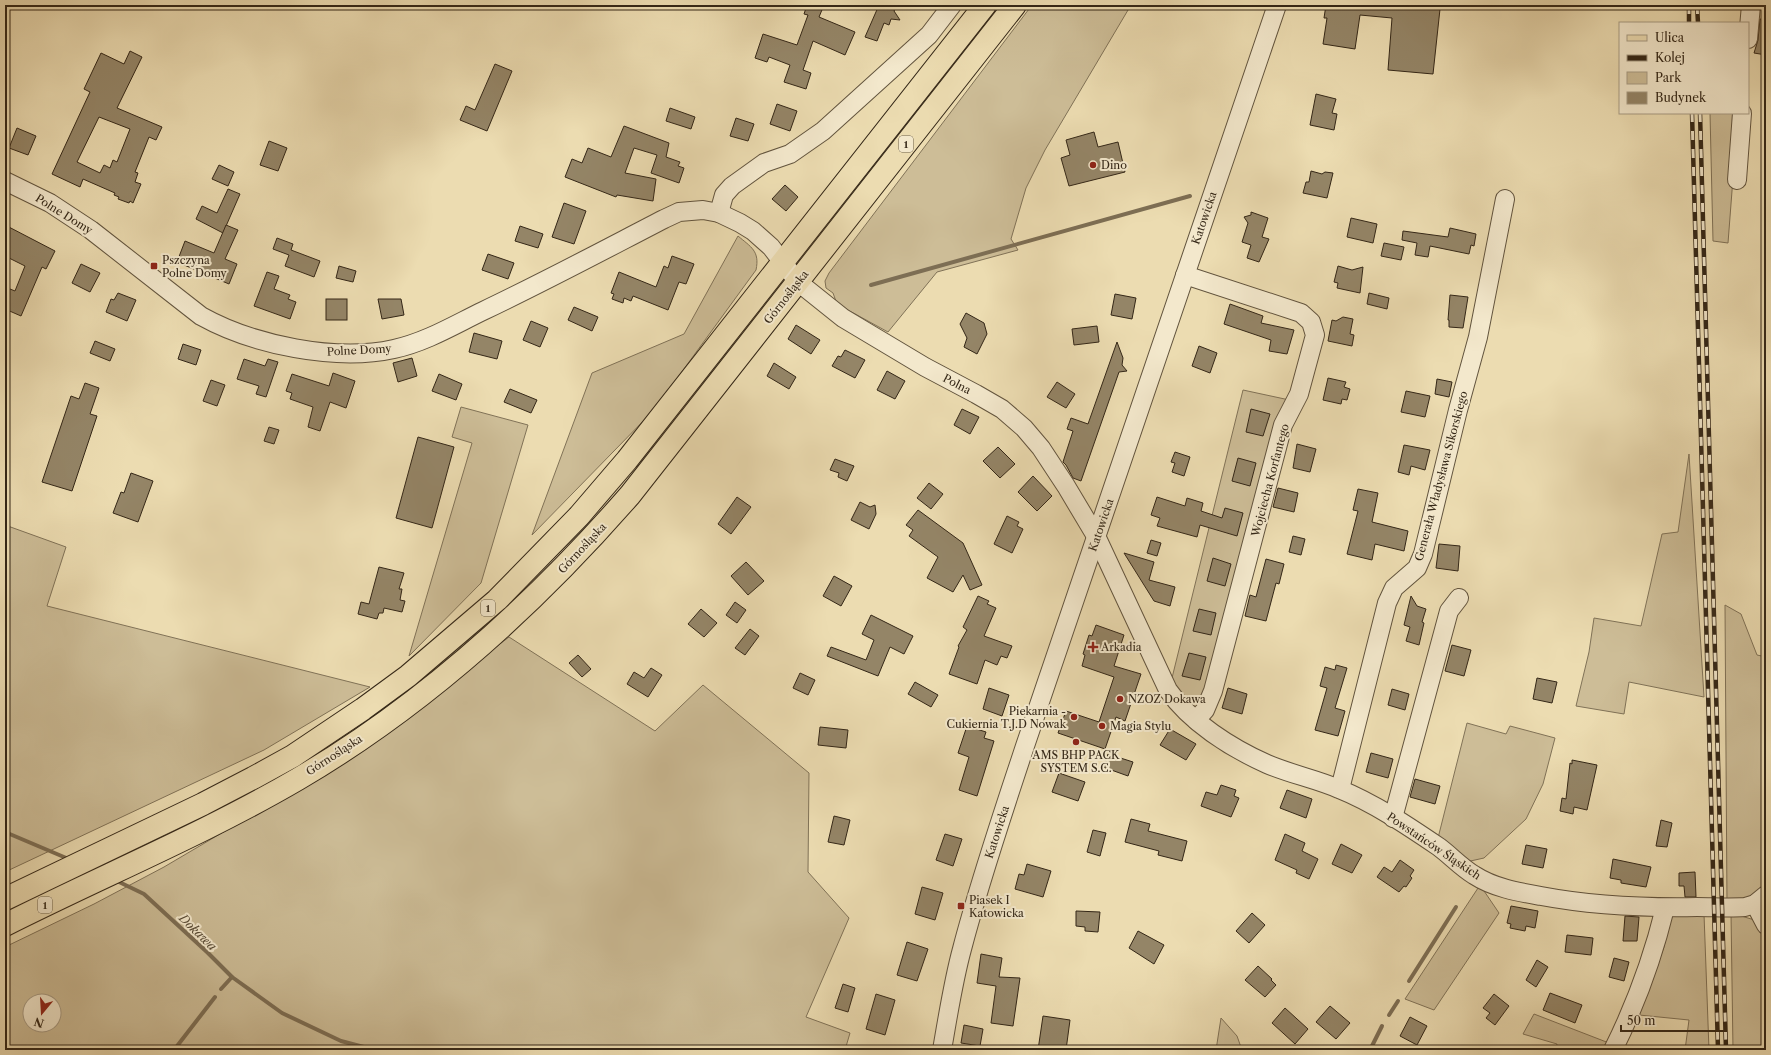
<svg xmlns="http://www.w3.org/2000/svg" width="1771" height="1055" font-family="'Libre Caslon Text',serif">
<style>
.green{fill:#cdbd97;stroke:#807257;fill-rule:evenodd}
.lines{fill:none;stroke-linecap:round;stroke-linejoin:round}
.stream{stroke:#7d6e54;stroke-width:4}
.building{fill:#948567;stroke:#342717;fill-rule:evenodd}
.minor-casing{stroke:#62543e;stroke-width:20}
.major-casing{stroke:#342717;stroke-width:24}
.minor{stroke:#f3e8cc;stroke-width:18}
.major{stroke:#ecdcb1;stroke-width:22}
.rail-casing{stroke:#342717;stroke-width:4.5}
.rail{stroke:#f3e8cc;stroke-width:3;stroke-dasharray:9;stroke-linecap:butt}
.poi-dot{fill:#8f2418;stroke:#f3e8cc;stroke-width:1.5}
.labels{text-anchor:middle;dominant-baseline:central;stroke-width:4;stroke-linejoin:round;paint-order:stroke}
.shield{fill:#f3e8cc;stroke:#6d614d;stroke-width:1}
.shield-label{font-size:10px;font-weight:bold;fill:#342717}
.poi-label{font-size:11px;fill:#342717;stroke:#f3e8cc;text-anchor:start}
.street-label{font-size:11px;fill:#342717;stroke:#f3e8cc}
.water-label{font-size:12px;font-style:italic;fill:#584b36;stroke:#f3e8cc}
</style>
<rect width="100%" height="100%" fill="#ecdcb1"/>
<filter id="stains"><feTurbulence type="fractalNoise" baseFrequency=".005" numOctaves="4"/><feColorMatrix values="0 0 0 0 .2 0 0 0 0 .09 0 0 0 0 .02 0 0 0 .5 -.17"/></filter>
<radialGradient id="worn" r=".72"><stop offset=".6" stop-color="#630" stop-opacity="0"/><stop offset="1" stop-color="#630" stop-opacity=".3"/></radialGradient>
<g class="green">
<polygon points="1032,5 1131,5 1045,150 1026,188 1011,239 1018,250 937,272 888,332 837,304 833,293 826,288 825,281 829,273"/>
<polygon points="1710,113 1738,113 1728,243 1713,241"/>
<path d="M 738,236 C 751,247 760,251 756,270 L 654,410 L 532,535 L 592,373 L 684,334 Z"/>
<path d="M 1243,390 L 1294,401 L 1203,701 C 1186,702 1181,694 1171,682 Z"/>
<polygon points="461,407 528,425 481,583 409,656 472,443 452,437"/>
<polygon points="1689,454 1704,697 1629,682 1624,714 1576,706 1589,652 1594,618 1641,626 1662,534 1678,532"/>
<polygon points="5,525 66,547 47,606 370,687 264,750 5,872"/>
<path d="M 1725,605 L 1741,614 L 1757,655 L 1766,657 L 1766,880 C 1762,897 1741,900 1727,904 Z"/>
<path d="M 509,637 L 655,731 L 703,685 L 809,773 L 808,872 L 849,918 L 806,1017 L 850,1033 L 845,1050 L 5,1050 L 5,947 L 94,904 L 164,867 L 359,752 ZM 30,1001 L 54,1001 L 54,1025 L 30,1025 Z"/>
<polygon points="1467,723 1506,734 1510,726 1555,738 1543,784 1526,819 1484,858 1466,862 1437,842"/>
<polygon points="1480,885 1499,913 1434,1010 1405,999"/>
<polygon points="1731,913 1758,921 1766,939 1766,1050 1733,1050"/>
<polygon points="1671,914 1704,914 1709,1050 1685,1050 1689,1020 1639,1015 1664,947"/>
<polygon points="1534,1014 1609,1043 1605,1050 1556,1050 1557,1044 1523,1034"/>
<polygon points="1221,1018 1237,1036 1242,1050 1216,1050"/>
</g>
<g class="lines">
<g class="stream">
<polyline points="871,285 1190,196"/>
<polyline points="5,832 71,860"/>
<polyline points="115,880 144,894 208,953 232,977 282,1013 341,1041 375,1050"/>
<polyline points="1409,981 1456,907"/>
<polyline points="221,989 232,977"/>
<polyline points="1389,1015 1398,1001"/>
<polyline points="174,1050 215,997"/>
<polyline points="1370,1050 1382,1026"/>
</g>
</g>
<g class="building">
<polygon points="807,5 824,5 819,17 855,32 845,55 813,41 803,70 811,73 806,89 784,82 790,65 769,57 767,62 755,58 763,34 797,45 808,15 804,14"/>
<polygon points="879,5 897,5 894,11 900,20 891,19 889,25 884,23 877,41 865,37"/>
<polygon points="1326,5 1384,5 1440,9 1433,74 1388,70 1392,18 1360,15 1355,49 1323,44 1327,18 1324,18"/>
<polygon points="1760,19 1766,20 1766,55 1754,53 1758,40"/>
<path d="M 130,51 L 142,57 L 117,108 L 162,127 L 156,140 L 149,137 L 135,172 L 138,173 L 135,182 L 141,184 L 133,203 L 130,201 L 129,203 L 118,199 L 119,197 L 114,195 L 115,193 L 83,179 L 80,187 L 52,174 L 90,92 L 84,89 L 101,53 L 124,64 ZM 99,117 L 130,129 L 117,162 L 113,160 L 110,168 L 104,165 L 100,173 L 77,162 Z"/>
<polygon points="495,64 512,71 487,131 460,120 466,106 475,110"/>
<polygon points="1316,94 1336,99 1332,113 1337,114 1334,130 1310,125"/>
<polygon points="777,104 797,111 790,131 770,124"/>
<polygon points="670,108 695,117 691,129 666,121"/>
<polygon points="736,118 754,124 748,141 730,136"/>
<polygon points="624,126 669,143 666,157 680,162 678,166 684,168 679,183 651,173 657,155 634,148 625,173 656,179 653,201 617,195 616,197 565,177 572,159 582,163 588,148 611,157"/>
<polygon points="17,128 36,136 28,155 9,148"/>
<polygon points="1094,132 1098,147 1118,142 1125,172 1069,186 1061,158 1070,155 1066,140"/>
<polygon points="269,141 287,148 278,171 260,165"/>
<polygon points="219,165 234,172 228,186 212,179"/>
<polygon points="1311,171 1322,174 1325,172 1333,173 1327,198 1303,193 1306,182 1309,182"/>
<polygon points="785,185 798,197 786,211 772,199"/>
<polygon points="228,189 240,194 223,233 196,219 202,206 217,213"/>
<polygon points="564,203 586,211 574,244 552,237"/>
<polygon points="1251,212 1268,218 1262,237 1269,239 1259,262 1247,258 1251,245 1242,242 1248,223 1244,217 1251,215"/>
<polygon points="1351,218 1377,224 1373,243 1347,237"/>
<polygon points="5,225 55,251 46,269 42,267 21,316 5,309 5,287 15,291 25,266 5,256"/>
<polygon points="226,225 238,230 225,259 237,264 229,284 177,262 185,241 214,253"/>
<polygon points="520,226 543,234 538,248 515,241"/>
<polygon points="1450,228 1476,234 1474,246 1471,245 1469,254 1430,246 1428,257 1415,255 1417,243 1402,240 1403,231 1448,237"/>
<polygon points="277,238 293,244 291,250 320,261 314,277 285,266 289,255 273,249"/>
<polygon points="1384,243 1404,247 1401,260 1381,256"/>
<polygon points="488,254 514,263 508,279 482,270"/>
<polygon points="672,256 694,264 686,284 679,282 668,310 633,296 631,301 624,298 623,303 612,299 614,294 611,293 619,272 656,287 664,266 668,268"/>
<polygon points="81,264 100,273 90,292 72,283"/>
<polygon points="339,266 356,271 353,282 336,278"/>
<polygon points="1338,266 1352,270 1363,267 1360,293 1337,288 1338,283 1334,282"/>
<polygon points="267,272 279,276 274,289 290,295 288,299 296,302 290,319 254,306"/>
<polygon points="118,293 136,300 127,321 106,312 111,299 114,300"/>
<polygon points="1369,293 1389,298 1387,309 1367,304"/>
<polygon points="1115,294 1136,298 1132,319 1111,315"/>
<polygon points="1450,295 1468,297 1463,328 1449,327 1449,320 1448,320"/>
<rect x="326" y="299" width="21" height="21"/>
<polygon points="378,299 401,299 404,315 382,319"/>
<polygon points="1230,304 1263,316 1261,323 1294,330 1287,354 1269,351 1271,340 1224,324"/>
<polygon points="574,307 598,317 592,331 568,320"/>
<polygon points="966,313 984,323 987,334 977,354 964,347 967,338 960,324"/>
<polygon points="1343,317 1353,319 1350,334 1354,335 1352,346 1328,341 1332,320 1336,321"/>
<polygon points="531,321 548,328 540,347 523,340"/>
<polygon points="796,325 820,340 811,354 788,339"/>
<polygon points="1097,326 1099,342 1074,345 1072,329"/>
<polygon points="474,333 502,341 497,359 469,352"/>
<polygon points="95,341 115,349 110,361 90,353"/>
<polygon points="1117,342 1123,358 1122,365 1127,371 1119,372 1081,481 1073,478 1066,465 1063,462 1073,431 1067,429 1071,418 1088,424"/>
<polygon points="183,344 201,350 196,365 178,359"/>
<polygon points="1199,346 1217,353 1210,373 1192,366"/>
<polygon points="845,350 865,360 855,378 832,366 838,356 841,357"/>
<polygon points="412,358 417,376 398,382 393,363"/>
<polygon points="244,359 265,366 268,359 278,362 266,397 256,394 259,386 237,379"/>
<polygon points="774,363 796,377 789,389 767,376"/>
<polygon points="887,371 905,381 895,399 877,390"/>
<polygon points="333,373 355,381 346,408 330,402 320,431 308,427 313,407 290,399 292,393 286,391 292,374 329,386"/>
<polygon points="439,374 462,384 456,400 432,391"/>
<polygon points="1328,378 1346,382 1344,387 1350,389 1347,400 1342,399 1341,404 1323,400"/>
<polygon points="1437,379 1452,382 1449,397 1435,394"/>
<polygon points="211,380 225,385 217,406 203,401"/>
<polygon points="1057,382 1075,394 1066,408 1047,397"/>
<polygon points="85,383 99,388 90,414 97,416 72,491 42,482 71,396 79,399"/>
<polygon points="510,389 537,400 531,413 504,402"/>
<polygon points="1406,391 1430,396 1425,417 1401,412"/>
<polygon points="962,409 979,417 970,434 954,425"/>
<polygon points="1251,409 1270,414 1263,436 1246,432"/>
<polygon points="269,427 279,430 274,444 264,441"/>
<polygon points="418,437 454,447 432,528 396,518"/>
<polygon points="1297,444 1316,449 1310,472 1293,468"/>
<polygon points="1404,445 1430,450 1425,470 1411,466 1409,475 1398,472"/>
<polygon points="998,447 1015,464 1000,478 983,461"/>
<polygon points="1175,452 1190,457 1184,476 1172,472 1175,463 1171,462"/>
<polygon points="1238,458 1256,463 1250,486 1232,481"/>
<polygon points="835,459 854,466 847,481 838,477 839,473 830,470"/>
<polygon points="131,473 153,481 138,522 113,513 121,492 124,493"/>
<polygon points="1033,476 1052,496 1037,511 1018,492"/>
<polygon points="929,483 943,494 931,509 917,498"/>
<polygon points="1278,488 1298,493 1294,512 1273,507"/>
<polygon points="1358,489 1378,493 1372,522 1408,531 1404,551 1375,544 1372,560 1347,554 1358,511 1353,510"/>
<polygon points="737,497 751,507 731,534 718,524"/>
<polygon points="1157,497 1185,506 1187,498 1203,503 1201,511 1222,518 1225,508 1243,513 1237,536 1200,525 1197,537 1157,526 1160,518 1151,515"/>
<polygon points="860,502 870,507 875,505 876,514 869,529 851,520"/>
<polygon points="918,510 963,543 982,585 970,590 963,575 953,592 927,578 938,557 909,536 913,530 906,525"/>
<polygon points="1007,516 1019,522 1017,526 1023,529 1012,553 994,544"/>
<polygon points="1293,536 1305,539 1301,555 1289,552"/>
<polygon points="1151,540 1161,543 1157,556 1147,553"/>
<polygon points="1439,544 1460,546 1458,571 1436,568"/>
<polygon points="1124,553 1154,562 1149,580 1175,587 1170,606 1154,601"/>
<polygon points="1213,558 1231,564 1225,586 1207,581"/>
<polygon points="1266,559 1284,564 1279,584 1276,583 1266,621 1245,616 1250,595 1256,597"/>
<polygon points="746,562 764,581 748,595 731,576"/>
<polygon points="379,567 404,573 399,589 402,589 400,600 405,601 402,612 384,608 383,613 379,613 377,619 358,614 361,602 369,604"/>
<polygon points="834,576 852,586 841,606 823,596"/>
<polygon points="978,596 989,601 987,604 996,608 984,636 1012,646 1007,658 1001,656 997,665 985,660 977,684 949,674 959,647 958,646 967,630 963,627"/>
<polygon points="1411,596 1417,606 1426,609 1422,622 1424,623 1419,645 1406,641 1410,627 1404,625"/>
<polygon points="735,602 746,610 737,623 726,615"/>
<polygon points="701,609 717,623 704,637 688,624"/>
<polygon points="1199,609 1216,613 1211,635 1193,631"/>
<polygon points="871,615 913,636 904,654 890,647 878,676 827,656 831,647 866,660 874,640 862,634"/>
<polygon points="1096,625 1124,635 1114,666 1141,674 1125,721 1116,717 1105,749 1058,733 1066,711 1099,722 1114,677 1082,666 1085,655 1083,654 1089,635 1092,636"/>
<polygon points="750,629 759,636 745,655 735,648"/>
<polygon points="1452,645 1471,650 1464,676 1445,671"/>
<polygon points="1189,653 1206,657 1200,680 1182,676"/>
<polygon points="578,655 591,669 582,677 569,663"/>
<polygon points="1336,665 1347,668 1335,708 1345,711 1338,736 1315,730 1327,688 1320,686 1325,667 1335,670"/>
<polygon points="651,668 662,675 648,697 627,684 634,672 644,678"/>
<polygon points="800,673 815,680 808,695 793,688"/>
<polygon points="1537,678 1557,682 1552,703 1533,699"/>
<polygon points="915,682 938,695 931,707 908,694"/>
<polygon points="989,688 1009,695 1002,716 983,709"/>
<polygon points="1228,688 1247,694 1242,714 1222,708"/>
<polygon points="1392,689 1409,694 1405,710 1388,705"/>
<polygon points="967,726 986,732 984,738 994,741 977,796 959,790 969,757 958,753"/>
<polygon points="820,727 848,730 846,748 818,745"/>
<polygon points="1170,729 1196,744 1186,760 1160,745"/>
<polygon points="1371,753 1393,759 1388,778 1366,772"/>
<polygon points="1108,754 1133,762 1128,776 1103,767"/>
<polygon points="1572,760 1597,765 1587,810 1574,807 1573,814 1560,811 1562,798 1566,799 1570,763 1572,764"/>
<polygon points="1059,773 1085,782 1078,801 1052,792"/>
<polygon points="1415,779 1440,786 1435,804 1410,797"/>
<polygon points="1221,785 1236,790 1234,796 1239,798 1231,817 1201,806 1206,792 1217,795"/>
<polygon points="1287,790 1312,799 1306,818 1280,808"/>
<polygon points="834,816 850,820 844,845 828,842"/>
<polygon points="1131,819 1150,824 1148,831 1187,841 1182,861 1158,855 1159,851 1125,842"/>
<polygon points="1661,820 1672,823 1667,847 1656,846"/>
<polygon points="1093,830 1106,833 1100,856 1087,852"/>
<polygon points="945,834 962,839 953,866 936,860"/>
<polygon points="1285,834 1305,843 1302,851 1318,859 1309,879 1296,873 1297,870 1275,860"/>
<polygon points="1341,844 1362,855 1352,873 1332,864"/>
<polygon points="1526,845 1547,849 1543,868 1522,864"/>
<polygon points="1613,859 1651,867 1646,887 1621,883 1621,880 1610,878"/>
<polygon points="1400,860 1414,870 1410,876 1412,878 1406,887 1404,886 1399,892 1377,877 1384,867 1392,872"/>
<polygon points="1027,864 1051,871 1043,897 1015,889 1019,874 1024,875"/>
<polygon points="1695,872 1696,897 1685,897 1684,886 1679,886 1679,873"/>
<polygon points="922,887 943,893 935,920 915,914"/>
<polygon points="1511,906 1538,911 1535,928 1526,926 1525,931 1510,928 1511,924 1507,923"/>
<polygon points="1076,911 1100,912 1098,932 1085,931 1085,927 1076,926"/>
<polygon points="1252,913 1265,925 1249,943 1236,931"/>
<polygon points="1625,916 1639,917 1637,941 1623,941"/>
<polygon points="1138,931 1164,945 1154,964 1129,948"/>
<polygon points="1567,935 1593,938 1591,955 1565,952"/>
<polygon points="907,942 928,949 917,981 897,975"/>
<polygon points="981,954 1002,958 999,977 1020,978 1013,1026 991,1023 996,986 977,983"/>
<polygon points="1614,958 1629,962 1624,981 1609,977"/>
<polygon points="1537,960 1548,967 1536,987 1526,980"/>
<polygon points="1258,966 1272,979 1271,980 1276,985 1265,997 1245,980"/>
<polygon points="843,984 855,988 848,1012 835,1008"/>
<polygon points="1550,993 1582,1005 1575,1023 1543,1010"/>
<polygon points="876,994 895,1000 885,1035 866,1029"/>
<polygon points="1494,994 1509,1006 1495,1025 1486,1018 1490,1013 1483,1008"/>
<polygon points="1330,1006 1350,1023 1336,1039 1316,1022"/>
<polygon points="1285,1008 1308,1029 1295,1044 1272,1023"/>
<polygon points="1043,1016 1070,1020 1066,1050 1038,1050"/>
<polygon points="1410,1017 1427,1026 1417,1045 1400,1036"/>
<polygon points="964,1025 983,1029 980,1046 961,1043"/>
</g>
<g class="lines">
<defs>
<g id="minor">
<polyline points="1748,39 1751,5"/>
<polyline points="1737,180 1742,113"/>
<path d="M 5,181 L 50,203 L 91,230 L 201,316 C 253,345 336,362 394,349 C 426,342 454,325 483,311 C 544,282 604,250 664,219 L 679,212 L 703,210 L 719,213 L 740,223 L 753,231 L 771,247 L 798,282 L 843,318 L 925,367 L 976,394 L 1002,409 L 1024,428 L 1041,448 L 1066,486 L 1097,538 L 1168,690 C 1190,722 1231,748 1267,764 C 1290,774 1316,779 1339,789 C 1374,803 1408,826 1439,847 C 1451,856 1461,867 1474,875 C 1494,888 1518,892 1541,896 C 1594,906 1643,908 1697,907 C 1713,907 1729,908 1745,907 L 1755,904 L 1766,895"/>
<polyline points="719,213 724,195 732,186 764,163 790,154 823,131 929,35 952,5"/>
<polyline points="1185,275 1301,313 1311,322 1315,335 1299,394 1283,425 1213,691 1205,710 1196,720"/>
<polyline points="1340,789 1387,603 1394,588 1417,568 1423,554 1458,410 1478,337 1505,199"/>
<polyline points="1393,818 1449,611 1459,598"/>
<polyline points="1755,904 1766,925"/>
<path d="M 942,1050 C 948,1016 953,982 962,949 C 980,880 1003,813 1025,746 L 1277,5"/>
<path d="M 1613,1050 C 1636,1004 1653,957 1665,908"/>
</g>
<g id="major">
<polyline points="5,899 203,804 253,778 293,756 363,709 408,676 497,600 579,516 627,460 985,5"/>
<path d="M 5,925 C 102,876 204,834 298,779 C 424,705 534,605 630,495 L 1015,5"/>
</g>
</defs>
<use href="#minor" class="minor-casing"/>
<use href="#major" class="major-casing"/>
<use href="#minor" class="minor"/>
<use href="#major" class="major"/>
<defs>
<g id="rail">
<polyline points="1689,5 1689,23"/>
<polyline points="1697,5 1698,23"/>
<polyline points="1692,113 1718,1050"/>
<polyline points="1700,113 1726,1050"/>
</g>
</defs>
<use href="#rail" class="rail-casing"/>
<use href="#rail" class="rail"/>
</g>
<g class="poi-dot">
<circle cx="1093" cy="165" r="4"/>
<rect x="150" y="262" width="8" height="8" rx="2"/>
<path d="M1091 641h4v4h4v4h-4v4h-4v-4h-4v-4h4z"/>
<circle cx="1120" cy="699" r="4"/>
<circle cx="1074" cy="717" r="4"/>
<circle cx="1102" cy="726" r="4"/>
<circle cx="1076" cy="742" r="4"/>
<rect x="957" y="902" width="8" height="8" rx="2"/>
</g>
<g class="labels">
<g class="shield">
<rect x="899" y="136" width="14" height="16" rx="3"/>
<rect x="481" y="600" width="14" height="16" rx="3"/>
<rect x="38" y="897" width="14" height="16" rx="3"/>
</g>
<g class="shield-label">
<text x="906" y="144">1</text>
<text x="488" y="608">1</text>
<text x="45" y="905">1</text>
</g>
<g class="poi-label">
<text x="1101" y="165">Dino</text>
<text x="162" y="260">Pszczyna<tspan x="162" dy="13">Polne Domy</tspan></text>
<text x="1101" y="647">Arkadia</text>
<text x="1128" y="699">NZOZ Dokawa</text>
<text x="1066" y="711" text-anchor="end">Piekarnia -<tspan x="1066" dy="13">Cukiernia T.J.D Nowak</tspan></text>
<text x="1110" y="726">Magia Stylu</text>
<text x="1076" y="755" text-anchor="middle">AMS BHP PACK<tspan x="1076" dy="13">SYSTEM S.C.</tspan></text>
<text x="969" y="900">Piasek I<tspan x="969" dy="13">Katowicka</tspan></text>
</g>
<g class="street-label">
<text transform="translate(64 214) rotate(32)">Polne Domy</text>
<text transform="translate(1204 218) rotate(-71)">Katowicka</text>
<text transform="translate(786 297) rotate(-52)">Górnośląska</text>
<text transform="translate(359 350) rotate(-3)">Polne Domy</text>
<text transform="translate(957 384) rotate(27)">Polna</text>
<text transform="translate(1441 476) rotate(-75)">Generała Władysława Sikorskiego</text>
<text transform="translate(1270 480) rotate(-75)">Wojciecha Korfantego</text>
<text transform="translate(1101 525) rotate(-71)">Katowicka</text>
<text transform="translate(582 548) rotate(-47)">Górnośląska</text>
<text transform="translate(334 755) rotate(-33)">Górnośląska</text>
<text transform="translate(997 832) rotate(-72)">Katowicka</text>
<text transform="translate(1434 846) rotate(34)">Powstańców Śląskich</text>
</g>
<g class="water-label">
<text transform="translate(198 932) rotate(44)">Dokawa</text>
</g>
</g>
<rect width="1771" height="1055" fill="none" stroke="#ecdcb1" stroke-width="20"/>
<rect x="6" y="6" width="1759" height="1043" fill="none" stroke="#342717" stroke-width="2"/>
<rect x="10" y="10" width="1751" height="1035" fill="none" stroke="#342717"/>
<rect x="1619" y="22" width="130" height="92" fill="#f3e8cc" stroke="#a79b84"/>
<rect x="1627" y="35" width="20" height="6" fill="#ecdcb1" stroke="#a79b84"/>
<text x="1655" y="42" font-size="12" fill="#342717">Ulica</text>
<rect x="1627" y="55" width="20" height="6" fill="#342717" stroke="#a79b84"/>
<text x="1655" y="62" font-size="12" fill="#342717">Kolej</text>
<rect x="1627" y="72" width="20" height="12" fill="#cdbd97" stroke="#a79b84"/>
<text x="1655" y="82" font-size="12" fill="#342717">Park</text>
<rect x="1627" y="92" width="20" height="12" fill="#948567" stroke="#a79b84"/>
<text x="1655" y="102" font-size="12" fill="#342717">Budynek</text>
<g transform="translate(42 1013) rotate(198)"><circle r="19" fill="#f3e8cc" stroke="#a79b84"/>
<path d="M0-3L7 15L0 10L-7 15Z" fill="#8f2418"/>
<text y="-6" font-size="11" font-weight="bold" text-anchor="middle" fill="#342717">N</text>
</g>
<path d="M1621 1025v6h105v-6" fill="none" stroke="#342717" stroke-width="2"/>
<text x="1627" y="1025" font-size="12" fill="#342717" stroke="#f3e8cc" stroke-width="3" paint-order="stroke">50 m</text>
<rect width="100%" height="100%" filter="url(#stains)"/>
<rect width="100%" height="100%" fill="url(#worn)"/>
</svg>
